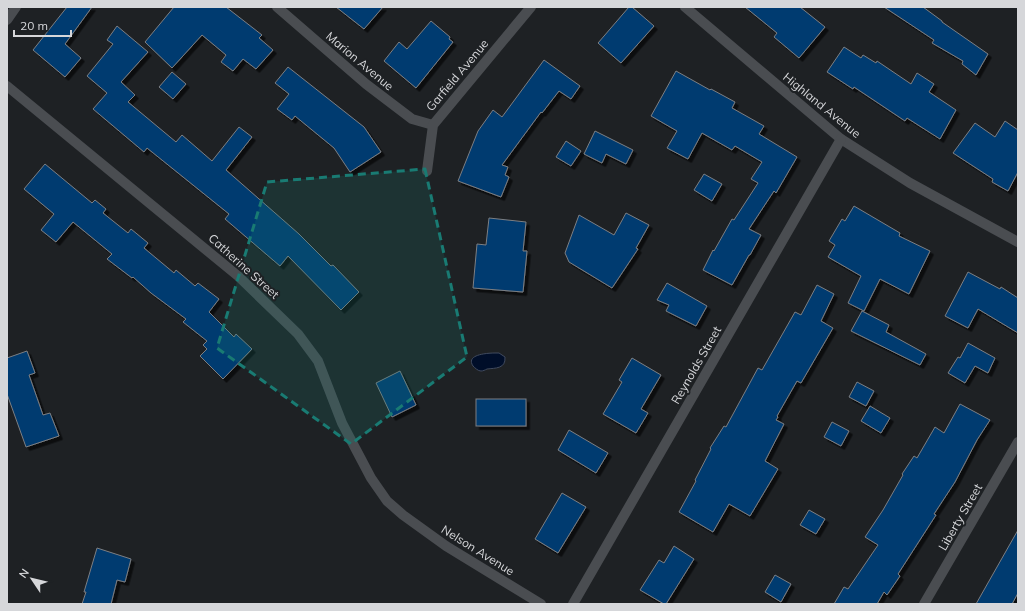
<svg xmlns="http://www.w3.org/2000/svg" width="1025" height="611" font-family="Mulish,sans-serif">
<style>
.water{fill:#000e29;stroke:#404a5e}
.building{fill:#013a6f;stroke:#7c7f83;filter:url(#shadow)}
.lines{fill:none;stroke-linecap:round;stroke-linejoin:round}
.minor{stroke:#4a4d51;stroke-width:10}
.marked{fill:#197b73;fill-opacity:0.2;stroke:#197b73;stroke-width:3;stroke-dasharray:8 5;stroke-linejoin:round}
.labels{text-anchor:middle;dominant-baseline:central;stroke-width:4;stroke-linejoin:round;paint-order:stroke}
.street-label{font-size:12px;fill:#d6d7da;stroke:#1e2124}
</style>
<defs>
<filter id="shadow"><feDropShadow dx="3.5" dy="3.5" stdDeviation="0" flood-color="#0009"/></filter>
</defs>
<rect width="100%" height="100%" fill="#1e2124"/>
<path class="water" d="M 495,353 L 499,353 L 505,357 C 506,369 495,368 487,369 C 485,370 483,371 481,371 C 478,371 475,368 473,366 C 465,354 489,353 495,353 Z"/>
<g class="building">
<polygon points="67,7 92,7 65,44 81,58 65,77 33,50"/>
<polygon points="174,7 226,7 262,35 259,38 273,50 256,69 243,59 233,71 221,62 226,55 202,35 172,68 145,42"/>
<polygon points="336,7 383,7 364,29"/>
<polygon points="629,7 632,7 654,26 621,63 598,43"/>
<polygon points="745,7 800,7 825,27 799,58 774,37 777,33"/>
<polygon points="884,7 923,7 942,21 942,22 988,54 976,75 962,64 963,61 932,43 934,40"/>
<polygon points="431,21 450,37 449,39 453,42 416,88 384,61 399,42 407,49"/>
<polygon points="117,26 148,52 121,82 135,95 128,102 176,142 182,135 212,161 239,127 252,137 226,170 299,234 331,266 333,265 359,292 341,310 288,256 280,266 225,219 229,214 147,148 144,152 93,109 107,93 87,76 113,44 107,40"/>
<polygon points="844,47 861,58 863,55 876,63 877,61 911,84 917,73 934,84 929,92 956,110 940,139 907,118 905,121 854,87 853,89 827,72"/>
<polygon points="544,60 580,86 571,99 559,91 542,113 541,112 502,165 508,167 505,175 509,177 501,197 458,181 478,131 493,110 502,117"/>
<polygon points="288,67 364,127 381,152 350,172 334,148 295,116 292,120 277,109 289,94 275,83"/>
<polygon points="676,71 710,90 711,89 735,102 732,108 764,126 759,134 797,157 776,193 774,191 749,229 761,235 750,255 749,255 732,285 703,270 713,250 714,251 732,219 734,220 758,183 751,179 762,162 735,146 732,150 702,133 688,159 667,148 677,131 651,116"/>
<polygon points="172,72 186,84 173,99 159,87"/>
<polygon points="1005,121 1018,130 1018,172 1008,191 992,182 993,179 953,153 975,123 995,137"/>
<polygon points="595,131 633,150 626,164 606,154 602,163 584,154"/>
<polygon points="566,141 581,151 571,166 556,157"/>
<polygon points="45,164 92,203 95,200 106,209 103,213 128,233 131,229 148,243 144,248 174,273 176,270 195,286 198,283 219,299 209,312 234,337 236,334 252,349 223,379 200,356 207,349 203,345 207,341 183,322 186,319 151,293 133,277 132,278 107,259 112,254 73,222 56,242 41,230 54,214 24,189"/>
<polygon points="704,174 722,184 712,201 694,190"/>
<polygon points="854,206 900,233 899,236 930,251 909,294 880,279 864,311 848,303 861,276 828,257 835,245 829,241 842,219 845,221"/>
<polygon points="626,213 649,225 636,248 638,249 612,288 569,262 565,253 579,215 614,235"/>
<polygon points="489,218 526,222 523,251 527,251 523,292 473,288 477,244 486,245"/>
<polygon points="968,272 1000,289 1001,287 1018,298 1018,333 978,309 968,328 945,316"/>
<polygon points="667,283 707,306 696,326 666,311 669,305 657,300"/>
<polygon points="817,285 834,294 821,321 833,328 801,383 797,381 777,416 778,417 776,420 784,424 765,461 778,469 750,516 729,504 713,532 679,512 696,481 695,480 711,449 710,448 724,426 726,427 758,368 762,370 795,312 801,315"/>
<polygon points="862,311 889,325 886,332 926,354 920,365 851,331"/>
<polygon points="968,343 995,358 988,373 975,366 965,383 948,373 958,357 960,358"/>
<polygon points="27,351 35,373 29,375 43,415 50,413 59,436 26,447 7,394 7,358"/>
<polygon points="632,358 661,375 641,409 648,413 636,433 603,414 622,382 619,380"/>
<polygon points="400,371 416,405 392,417 376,383"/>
<polygon points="857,382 874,391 866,406 849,397"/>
<rect x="476" y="399" width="50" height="27"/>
<polygon points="960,404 990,420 977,440 955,482 934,514 936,515 898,574 900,576 887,595 884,592 877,604 834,604 844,587 848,589 878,545 865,537 883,510 903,475 902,474 914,456 917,458 935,427 944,433"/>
<polygon points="870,406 890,418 881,433 861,421"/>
<polygon points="832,422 849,431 841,446 824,437"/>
<polygon points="569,430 608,453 596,473 558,450"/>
<polygon points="562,493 586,507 558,553 535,539"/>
<polygon points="809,510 825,519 816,534 800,525"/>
<polygon points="1018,530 1018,593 1012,604 976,604"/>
<polygon points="674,546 694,559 666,604 664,604 640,590 659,560 664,563"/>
<polygon points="97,548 131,559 125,582 117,580 111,604 82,604 86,592 84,592"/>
<polygon points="775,575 791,584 781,602 765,592"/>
</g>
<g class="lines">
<g class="minor">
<polyline points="277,7 366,84 412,119 433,125"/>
<polyline points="685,7 841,139 910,183 1018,242"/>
<polyline points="7,20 16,7"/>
<polyline points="7,86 238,276 298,334 318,361 342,423 371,478 387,501 403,515 446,546 541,604"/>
<polyline points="427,171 433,125 531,7"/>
<polyline points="573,604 841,139"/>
<polyline points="924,604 1018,442"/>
</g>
</g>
<path class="marked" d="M 425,169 L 467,357 L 351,444 L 217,348 L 267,182 Z"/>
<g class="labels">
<g class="street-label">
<text transform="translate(360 61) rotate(40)">Marion Avenue</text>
<text transform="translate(457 75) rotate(-50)">Garfield Avenue</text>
<text transform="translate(822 105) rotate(39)">Highland Avenue</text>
<text transform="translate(244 266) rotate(42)">Catherine Street</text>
<text transform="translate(696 365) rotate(-60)">Reynolds Street</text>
<text transform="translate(960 517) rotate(-60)">Liberty Street</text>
<text transform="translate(478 550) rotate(32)">Nelson Avenue</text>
</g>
</g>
<rect width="1025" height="611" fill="none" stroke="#d6d7da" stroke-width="16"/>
<g transform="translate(32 579) rotate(305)" stroke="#1e2124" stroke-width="3" paint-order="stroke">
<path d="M0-3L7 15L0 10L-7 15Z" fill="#d6d7da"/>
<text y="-6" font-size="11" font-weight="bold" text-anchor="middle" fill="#d6d7da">N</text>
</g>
<path d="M14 30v6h57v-6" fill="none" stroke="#d6d7da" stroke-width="2"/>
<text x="20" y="30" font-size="12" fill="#d6d7da" stroke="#1e2124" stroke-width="3" paint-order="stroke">20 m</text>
</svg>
